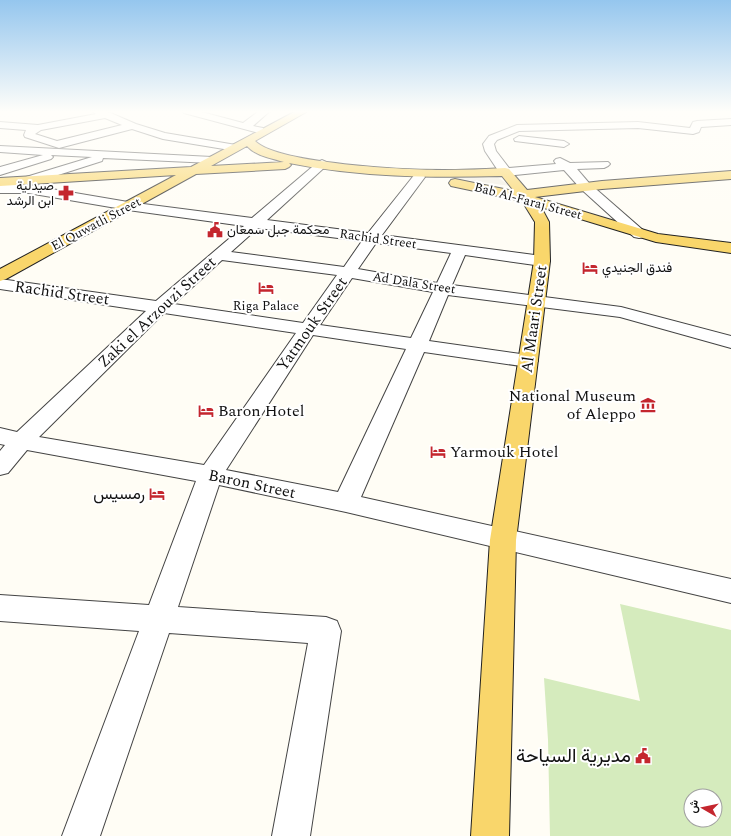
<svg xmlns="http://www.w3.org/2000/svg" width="731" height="836" font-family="Spectral,Vazirmatn,serif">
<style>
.green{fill:#d5ebbd;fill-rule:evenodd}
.plaza{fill:#f1ede2}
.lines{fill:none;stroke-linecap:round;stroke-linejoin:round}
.minor-casing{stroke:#444;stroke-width:2}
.major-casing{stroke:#222;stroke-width:2}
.minor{fill:#fff;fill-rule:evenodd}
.major{fill:#f9d66b;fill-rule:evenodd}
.labels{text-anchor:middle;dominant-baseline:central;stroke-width:4;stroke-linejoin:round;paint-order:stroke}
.far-poi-label{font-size:13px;fill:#111;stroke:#fff;text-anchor:start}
.far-street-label{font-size:13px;fill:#111;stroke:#fff}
.street-label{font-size:16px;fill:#111;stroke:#fff}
.poi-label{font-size:16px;fill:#111;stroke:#fff;text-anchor:end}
.near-poi-label{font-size:19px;fill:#111;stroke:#fff;text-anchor:end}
</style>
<rect width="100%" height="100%" fill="#fffdf5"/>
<path class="green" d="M 620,604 L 731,630 L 731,836 L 550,836 L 548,740 L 544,678 L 640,701 ZM 691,796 L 715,796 L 715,820 L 691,820 Z"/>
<polygon class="plaza" points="496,176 510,186 454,178"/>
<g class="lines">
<defs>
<g id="minor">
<path d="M 92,111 L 106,111 L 136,124 L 165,133 L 236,145 L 242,148 L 236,151 L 163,139 L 132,129 L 59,148 L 25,137 L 24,135 L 26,130 L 0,128 L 0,122 L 38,125 L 96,114 ZM 105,118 L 122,125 L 57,141 L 35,134 L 41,130 Z"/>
<polygon points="182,111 198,111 243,123 259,111 270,111 253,126 263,128 264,130 259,133 184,113"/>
<polygon points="731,119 731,125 701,127 699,132 693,134 638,128 519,131 497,140 494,144 496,151 509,168 556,164 554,161 556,159 560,158 570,163 608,162 610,164 608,166 604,168 577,169 589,183 644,231 646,234 644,237 639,238 634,237 581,189 564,170 505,176 501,175 485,151 483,144 489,136 517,125 638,122 690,128 693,122 697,121"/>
<polygon points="519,136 564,141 569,144 564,147 515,141 514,139"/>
<polygon points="0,146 212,157 216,158 218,160 216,162 212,163 103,158 102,161 30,184 26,183 24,180 26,177 92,157 51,155 53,157 51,159 0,175 0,167 43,155 0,152"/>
<path d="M 322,160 L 326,162 L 328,164 L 326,166 L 267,220 L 368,233 L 415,174 L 423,174 L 425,177 L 382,235 L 542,256 L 548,258 L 550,261 L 548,264 L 542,266 L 465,255 L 452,285 L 621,307 L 731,336 L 731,348 L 620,317 L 448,295 L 429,341 L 528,355 L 535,357 L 538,361 L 535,365 L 528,367 L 424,352 L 361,497 L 731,579 L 731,603 L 346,512 L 219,485 L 178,607 L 326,617 L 337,621 L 341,631 L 310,836 L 272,836 L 308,643 L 169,633 L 100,836 L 62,836 L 139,631 L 0,621 L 0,595 L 149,605 L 196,481 L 27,450 L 8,473 L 0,475 L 0,451 L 5,445 L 0,444 L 0,428 L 17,432 L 146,311 L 0,289 L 0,279 L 156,301 L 244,226 L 128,210 L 28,193 L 0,193 L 0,185 L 28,185 L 128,202 L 252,218 L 318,162 ZM 258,228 L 362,241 L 344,267 L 231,252 ZM 376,243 L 451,253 L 437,283 L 358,269 ZM 222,260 L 337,275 L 303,323 L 174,304 ZM 352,278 L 433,292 L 411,338 L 320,325 ZM 164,313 L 296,333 L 204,465 L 39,437 ZM 313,335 L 406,349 L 338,492 L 226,470 Z"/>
</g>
<path id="major" d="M 296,111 L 308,111 L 255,141 C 277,164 409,170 444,170 C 464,170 485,169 505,168 L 509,169 L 527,190 L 602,181 L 731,171 L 731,179 L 602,189 L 535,197 L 658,234 L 731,243 L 731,253 L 656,242 L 541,207 L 549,222 L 550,261 L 516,540 L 509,836 L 471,836 L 490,540 L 534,261 L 535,222 L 522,201 L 451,186 L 449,183 L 451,180 L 455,179 L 514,191 L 502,176 C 430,178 359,177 289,163 L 291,165 L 289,167 L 285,169 L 196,174 L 6,279 L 0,281 L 0,269 L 176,175 L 0,186 L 0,178 L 191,167 ZM 247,146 C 256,156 271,158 284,162 L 211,166 Z"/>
</defs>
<use href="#minor" class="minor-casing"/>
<use href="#major" class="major-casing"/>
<use href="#minor" class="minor"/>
<use href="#major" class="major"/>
</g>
<linearGradient id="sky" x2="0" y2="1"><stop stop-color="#95c6ee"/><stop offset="0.49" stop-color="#fffefa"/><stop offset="1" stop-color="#fffefa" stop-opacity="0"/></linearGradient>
<rect width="731" height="228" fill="url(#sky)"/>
<defs>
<symbol id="pharmacy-bare" viewBox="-9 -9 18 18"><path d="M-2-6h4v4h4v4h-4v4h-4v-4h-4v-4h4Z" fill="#c4262e" stroke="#fff" stroke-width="2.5" paint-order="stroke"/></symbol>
<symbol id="civic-bare" viewBox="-9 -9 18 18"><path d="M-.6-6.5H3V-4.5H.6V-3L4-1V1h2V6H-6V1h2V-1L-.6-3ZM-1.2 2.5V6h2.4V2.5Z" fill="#c4262e" stroke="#fff" stroke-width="2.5" paint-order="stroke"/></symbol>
<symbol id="hotel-bare" viewBox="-9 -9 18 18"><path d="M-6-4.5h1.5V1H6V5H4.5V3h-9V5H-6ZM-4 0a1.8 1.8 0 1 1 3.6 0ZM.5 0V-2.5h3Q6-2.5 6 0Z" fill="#c4262e" stroke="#fff" stroke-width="2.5" paint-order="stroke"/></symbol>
<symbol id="museum-bare" viewBox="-9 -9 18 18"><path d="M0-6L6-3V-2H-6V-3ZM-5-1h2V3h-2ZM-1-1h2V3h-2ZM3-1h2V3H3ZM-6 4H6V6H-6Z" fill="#c4262e" stroke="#fff" stroke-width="2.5" paint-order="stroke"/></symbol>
</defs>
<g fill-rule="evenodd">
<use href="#pharmacy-bare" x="55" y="182" width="22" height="22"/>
<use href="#civic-bare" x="204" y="219" width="22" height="22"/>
<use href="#hotel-bare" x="579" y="257" width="22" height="22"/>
<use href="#hotel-bare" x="255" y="277" width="22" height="22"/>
<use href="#museum-bare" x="637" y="394" width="22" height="22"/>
<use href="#hotel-bare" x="195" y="400" width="22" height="22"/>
<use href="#hotel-bare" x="427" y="441" width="22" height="22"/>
<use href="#hotel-bare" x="146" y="483" width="22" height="22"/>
<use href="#civic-bare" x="632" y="745" width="22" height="22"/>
</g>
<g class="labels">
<g class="far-poi-label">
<text x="54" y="186" text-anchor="end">صيدلية<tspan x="54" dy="15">ابن الرشد</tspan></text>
<text x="227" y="230">محكمة جبل سمعان</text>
<text x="602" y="268">فندق الجنيدي</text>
<text x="266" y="306" text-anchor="middle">Riga Palace</text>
</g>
<g class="far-street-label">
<text transform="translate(528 201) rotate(15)">Bab Al-Faraj Street</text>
<text transform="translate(96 224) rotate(-28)">El Quwatli Street</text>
<text transform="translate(378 239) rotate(8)">Rachid Street</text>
<text transform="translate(414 283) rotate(9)">Ad Dala Street</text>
</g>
<g class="street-label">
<text transform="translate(62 293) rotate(8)">Rachid Street</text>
<text transform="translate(157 312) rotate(-43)">Zaki el Arzouzi Street</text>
<text transform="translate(534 319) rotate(-82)">Al Maari Street</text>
<text transform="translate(312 324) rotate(-55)">Yatmouk Street</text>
<text transform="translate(252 484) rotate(12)">Baron Street</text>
</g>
<g class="poi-label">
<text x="636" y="396">National Museum<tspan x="636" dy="18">of Aleppo</tspan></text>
<text x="218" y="411" text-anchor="start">Baron Hotel</text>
<text x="450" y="452" text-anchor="start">Yarmouk Hotel</text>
<text x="145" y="494">رمسيس</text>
</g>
<g class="near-poi-label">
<text x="631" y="756">مديرية السياحة</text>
</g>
</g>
<g transform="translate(703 808) rotate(279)"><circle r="19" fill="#ffffff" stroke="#a0a0a0"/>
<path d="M0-3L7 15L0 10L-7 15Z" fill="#c4262e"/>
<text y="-6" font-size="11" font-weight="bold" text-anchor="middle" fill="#111111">ش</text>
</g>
</svg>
